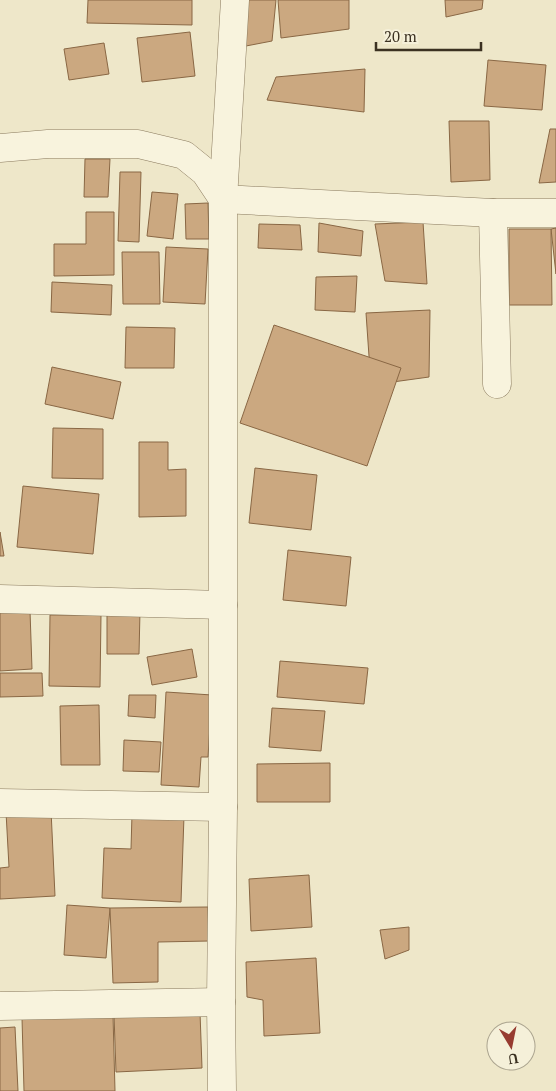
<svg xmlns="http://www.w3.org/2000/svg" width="556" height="1091" font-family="'PT Serif',serif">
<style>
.building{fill:#cba880;stroke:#896744}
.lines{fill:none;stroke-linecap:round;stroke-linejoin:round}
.minor-casing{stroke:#8a7a5e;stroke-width:29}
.minor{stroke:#f8f3dd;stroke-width:28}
</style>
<rect width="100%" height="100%" fill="#eee7c9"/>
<g class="building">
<polygon points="88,0 192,0 192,25 87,23"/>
<polygon points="247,0 276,0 272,41 246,46"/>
<polygon points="278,0 349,0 349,29 281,38"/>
<polygon points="445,0 483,0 482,9 446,17"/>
<polygon points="190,32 195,76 142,82 137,38"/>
<polygon points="104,43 109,74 69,80 64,49"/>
<polygon points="488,60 546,65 542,110 484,106"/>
<polygon points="365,69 364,112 267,100 276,77"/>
<polygon points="449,121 489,121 490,180 451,182"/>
<polygon points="550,129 556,129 556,182 539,183"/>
<polygon points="85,159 110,159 108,197 84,197"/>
<polygon points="120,172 141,172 139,242 118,241"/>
<polygon points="152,192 178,194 173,239 147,236"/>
<polygon points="208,203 209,239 186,239 185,204"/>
<polygon points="86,212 114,212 114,275 54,276 54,244 86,244"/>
<polygon points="423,222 427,284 385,281 375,224"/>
<polygon points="319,223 363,231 361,256 318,252"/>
<polygon points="259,224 300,225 302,250 258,248"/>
<polygon points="556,228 556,274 551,229"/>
<polygon points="509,229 551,229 552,305 509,305"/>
<polygon points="166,247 208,249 205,304 163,302"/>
<polygon points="122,252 159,252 160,304 123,304"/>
<polygon points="357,276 355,312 315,310 316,277"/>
<polygon points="52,282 112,285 111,315 51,312"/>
<polygon points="430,310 429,377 371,385 366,313"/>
<polygon points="274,325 401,368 367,466 240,423"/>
<polygon points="126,327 175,328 174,368 125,368"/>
<polygon points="52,367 121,382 113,419 45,404"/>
<polygon points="53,428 103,429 103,479 52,478"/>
<polygon points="139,442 168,442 168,470 186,469 186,516 139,517"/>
<polygon points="255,468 317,475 311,530 249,523"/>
<polygon points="23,486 99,494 93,554 17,547"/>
<polygon points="0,532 4,556 0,556"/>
<polygon points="288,550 351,557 346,606 283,600"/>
<polygon points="30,611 32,669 0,671 0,612"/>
<polygon points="107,611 140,611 139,654 107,654"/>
<polygon points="50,615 101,615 100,687 49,686"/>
<polygon points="192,649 197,677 152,685 147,657"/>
<polygon points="280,661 368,668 364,704 277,697"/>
<polygon points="0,673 42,673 43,696 0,697"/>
<polygon points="166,692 212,695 208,757 201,757 199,787 161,785"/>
<polygon points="129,695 156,695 155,718 128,716"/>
<polygon points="99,705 100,765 61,765 60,706"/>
<polygon points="272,708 325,711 321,751 269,747"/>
<polygon points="124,740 161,742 159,772 123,771"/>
<polygon points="330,763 330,802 257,802 257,764"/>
<polygon points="51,810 55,896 0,899 0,868 9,867 6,812"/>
<polygon points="132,814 184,816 181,902 102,898 104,848 131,849"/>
<polygon points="309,875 312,927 251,931 249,879"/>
<polygon points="67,905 110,908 106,958 64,955"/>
<polygon points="208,907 209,941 158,942 158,982 113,983 110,908"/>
<polygon points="409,927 409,950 385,959 380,930"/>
<polygon points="316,958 320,1033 264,1036 263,1000 247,997 246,962"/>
<polygon points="200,1012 202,1068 116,1072 114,1015"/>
<polygon points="113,1015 115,1091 24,1091 22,1018"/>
<polygon points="15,1027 18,1091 0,1091 0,1028"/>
</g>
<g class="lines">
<defs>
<g id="minor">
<polyline points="0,148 48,144 138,144 184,155 205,172 223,199 493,213 556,213"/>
<polyline points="493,213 497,384"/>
<polyline points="0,599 223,605"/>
<polyline points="0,803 223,807"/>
<polyline points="0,1006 221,1002"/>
<polyline points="222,1091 221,1002 223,807 223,199 235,0"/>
</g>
</defs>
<use href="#minor" class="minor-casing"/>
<use href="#minor" class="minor"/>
</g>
<g transform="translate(511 1046) rotate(170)"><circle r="24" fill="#f5f0d9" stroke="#aba48f"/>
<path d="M0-4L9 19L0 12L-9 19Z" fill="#973b30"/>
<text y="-8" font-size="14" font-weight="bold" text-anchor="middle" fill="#3b3121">U</text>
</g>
<path d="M376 42v8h105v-8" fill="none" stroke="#3b3121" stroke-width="2.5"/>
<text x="384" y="42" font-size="15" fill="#3b3121" stroke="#f5f0d9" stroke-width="4" paint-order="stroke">20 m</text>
</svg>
